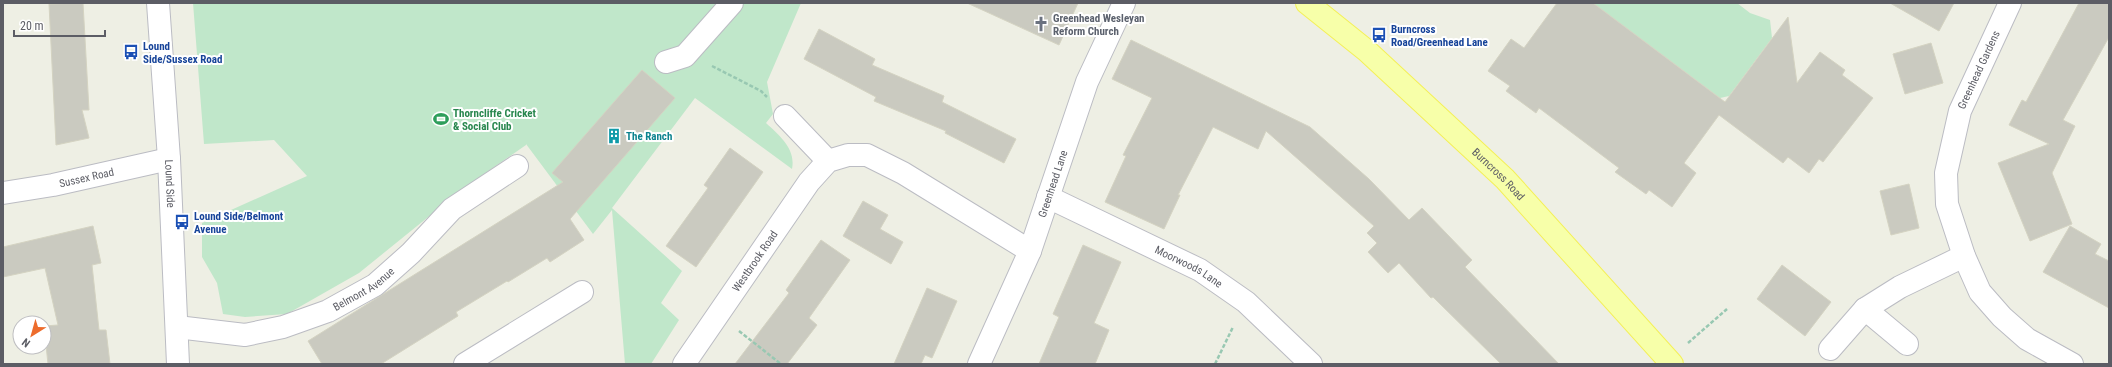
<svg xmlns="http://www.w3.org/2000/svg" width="2112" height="367" font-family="'Roboto Condensed',sans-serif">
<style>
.green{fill:#c0e7ca}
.building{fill:#cacac0;stroke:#d4d3c2}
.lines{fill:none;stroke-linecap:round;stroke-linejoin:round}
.minor-casing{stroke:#bbbcc3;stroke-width:24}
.major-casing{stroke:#f4f057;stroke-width:24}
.path{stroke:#98c8b2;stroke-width:2.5;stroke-dasharray:4 2;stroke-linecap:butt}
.minor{stroke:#fff;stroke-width:22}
.major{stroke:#f7ffa9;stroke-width:22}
.labels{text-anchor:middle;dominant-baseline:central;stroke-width:4;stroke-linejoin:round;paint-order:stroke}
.worship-label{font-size:11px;font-weight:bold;fill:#5b616d;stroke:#fff;text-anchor:start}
.transit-label{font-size:11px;font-weight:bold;fill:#164399;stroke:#fff;text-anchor:start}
.street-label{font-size:11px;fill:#5c5d65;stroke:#fff}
.leisure-label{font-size:11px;font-weight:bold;fill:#27864d;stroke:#fff;text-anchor:start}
.culture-label{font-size:11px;font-weight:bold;fill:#0d838f;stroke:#fff;text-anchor:start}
</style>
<rect width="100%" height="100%" fill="#eeefe4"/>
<g class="green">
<path d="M 193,3 L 801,3 L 767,82 L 773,114 L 766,123 C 780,136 796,149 792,169 L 695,98 L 612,208 L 682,271 L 661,303 L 679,320 L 651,364 L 625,364 L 612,210 L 593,234 L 526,144 L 526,145 L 464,188 L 359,273 L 287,314 L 245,317 L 223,314 L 217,283 L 202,257 L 202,223 L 307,176 L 274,140 L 204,144 Z"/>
<polygon points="1593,3 1737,3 1750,13 1770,20 1772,38 1729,96 1720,98"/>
</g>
<g class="building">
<polygon points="83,3 89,110 82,110 89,138 56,145 49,4"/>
<polygon points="967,3 1078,3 1059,45"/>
<polygon points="1557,3 1593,3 1725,102 1788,17 1797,83 1820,52 1845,70 1842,75 1873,98 1823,162 1819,159 1809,173 1788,157 1783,163 1719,115 1684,163 1696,173 1672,207 1649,190 1646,194 1615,172 1619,168 1539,108 1536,113 1506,91 1510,86 1488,71 1511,39 1524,48"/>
<polygon points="1890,3 1954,3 1939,31"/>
<polygon points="2079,3 2109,3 2109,37 2063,120 2075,126 2052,173 2072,224 2030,241 1998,163 2049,144 2009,125 2022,100 2026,102"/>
<polygon points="819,29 875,59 872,65 944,96 942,102 1016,139 1004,163 945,133 946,131 874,101 876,97 804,59"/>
<polygon points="1131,40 1310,127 1369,179 1409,220 1422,208 1472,260 1465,267 1559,364 1501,364 1433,297 1431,298 1399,263 1388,273 1368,252 1377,243 1367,233 1374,226 1266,131 1258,149 1213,127 1178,195 1180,195 1164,229 1105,202 1126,156 1123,155 1152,98 1112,79"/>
<polygon points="1931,43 1943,83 1905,94 1893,54"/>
<polygon points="642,70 675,98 570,219 584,240 550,262 547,258 508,282 507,281 456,312 458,316 381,364 322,364 308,341 563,182 552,173"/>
<polygon points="730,148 763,172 696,267 666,246 708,188 704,185"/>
<polygon points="1909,184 1919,228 1891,235 1880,191"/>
<polygon points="863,201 888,215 880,229 903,242 891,264 843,236"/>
<polygon points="93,226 101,263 92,265 99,330 106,330 110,364 48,364 44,326 58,325 45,268 3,277 3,247"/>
<polygon points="2070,226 2101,244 2095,254 2109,261 2109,308 2043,272"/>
<polygon points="821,240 850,260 809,318 817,325 787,364 735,364 789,293 786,290"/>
<polygon points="1083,245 1121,262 1094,323 1109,330 1095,364 1039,364 1059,317 1053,314"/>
<polygon points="1782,265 1831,302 1805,336 1757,299"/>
<polygon points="927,288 957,301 932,358 925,355 921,364 894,364"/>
</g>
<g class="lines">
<defs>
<g id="minor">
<path id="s1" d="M 158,3 L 169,159 L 178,364"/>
<polyline points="2010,3 1960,111 1946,173 1947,204 1964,256 1980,292 2002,317 2027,339 2072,364"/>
<polyline points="666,62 685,56 732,3"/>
<polyline points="785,116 828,161"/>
<path id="s2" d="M 3,193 L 53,185 L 169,159"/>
<path id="s3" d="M 1048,197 L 1200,270 L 1246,302 L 1311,364"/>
<polyline points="1865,309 1907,344"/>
<path id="s4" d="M 177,327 L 245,335 L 283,327 L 328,311 L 375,285 L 411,253 L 452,209 L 517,166"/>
<polyline points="1830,349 1865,309 1900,287 1964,256"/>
<polyline points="465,364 582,292"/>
<path id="s5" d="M 684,364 L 809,182 L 828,161 L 848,155 L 867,155 L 903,173 L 1030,251"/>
<path id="s6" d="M 979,364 L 1030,251 L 1087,82 L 1124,3"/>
</g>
<g id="major">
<path id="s7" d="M 1307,3 L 1367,51 L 1505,179 L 1672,364"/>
</g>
</defs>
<use href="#minor" class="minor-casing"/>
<use href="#major" class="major-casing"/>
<g class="path">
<polyline points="712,66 761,91 767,97"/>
<polyline points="739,331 781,364"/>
<polyline points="1688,343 1727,309"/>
<polyline points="1215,364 1233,327"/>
</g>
<use href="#minor" class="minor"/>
<use href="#major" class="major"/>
</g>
<defs>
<symbol id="church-bare" viewBox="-9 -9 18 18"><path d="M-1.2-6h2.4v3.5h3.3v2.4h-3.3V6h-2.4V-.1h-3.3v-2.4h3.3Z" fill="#6b7280" stroke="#fff" stroke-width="2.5" paint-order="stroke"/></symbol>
<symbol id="bus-bare" viewBox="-9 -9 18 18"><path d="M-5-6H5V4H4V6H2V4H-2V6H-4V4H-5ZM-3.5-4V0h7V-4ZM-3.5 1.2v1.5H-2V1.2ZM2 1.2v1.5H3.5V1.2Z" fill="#1a4fb4" stroke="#fff" stroke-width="2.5" paint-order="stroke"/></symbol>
<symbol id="stadium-bare" viewBox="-9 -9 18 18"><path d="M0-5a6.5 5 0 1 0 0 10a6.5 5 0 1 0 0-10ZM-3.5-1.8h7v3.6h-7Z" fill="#2e9e5b" stroke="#fff" stroke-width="2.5" paint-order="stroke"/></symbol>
<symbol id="building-bare" viewBox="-9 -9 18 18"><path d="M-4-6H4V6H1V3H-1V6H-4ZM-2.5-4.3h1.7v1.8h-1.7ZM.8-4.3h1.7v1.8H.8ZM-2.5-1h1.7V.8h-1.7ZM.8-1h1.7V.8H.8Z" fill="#0f9aa8" stroke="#fff" stroke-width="2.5" paint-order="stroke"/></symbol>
</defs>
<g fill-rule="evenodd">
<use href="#church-bare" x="1030" y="13" width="22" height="22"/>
<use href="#bus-bare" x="1368" y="24" width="22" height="22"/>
<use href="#bus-bare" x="120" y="41" width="22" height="22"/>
<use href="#stadium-bare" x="430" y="108" width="22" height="22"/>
<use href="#building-bare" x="603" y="125" width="22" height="22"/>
<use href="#bus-bare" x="171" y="211" width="22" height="22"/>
</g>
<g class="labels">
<g class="worship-label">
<text x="1053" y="18">Greenhead Wesleyan<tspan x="1053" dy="13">Reform Church</tspan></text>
</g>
<g class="transit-label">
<text x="1391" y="29">Burncross<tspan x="1391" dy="13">Road/Greenhead Lane</tspan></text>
<text x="143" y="46">Lound<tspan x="143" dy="13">Side/Sussex Road</tspan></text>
<text x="194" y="216">Lound Side/Belmont<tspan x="194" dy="13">Avenue</tspan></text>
</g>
<g class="street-label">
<text transform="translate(1979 70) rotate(-65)">Greenhead Gardens</text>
<text stroke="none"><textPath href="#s7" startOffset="257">Burncross Road</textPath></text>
<text stroke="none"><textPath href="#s2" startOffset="85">Sussex Road</textPath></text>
<text stroke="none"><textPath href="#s1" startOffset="181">Lound Side</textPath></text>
<text stroke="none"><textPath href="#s6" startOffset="195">Greenhead Lane</textPath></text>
<text stroke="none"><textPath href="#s5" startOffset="125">Westbrook Road</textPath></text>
<text stroke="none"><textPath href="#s3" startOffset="157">Moorwoods Lane</textPath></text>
<text stroke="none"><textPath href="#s4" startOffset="197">Belmont Avenue</textPath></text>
</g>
<g class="leisure-label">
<text x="453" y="113">Thorncliffe Cricket<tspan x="453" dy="13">&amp; Social Club</tspan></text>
</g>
<g class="culture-label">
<text x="626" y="136">The Ranch</text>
</g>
</g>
<rect width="2112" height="367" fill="none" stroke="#5c5d65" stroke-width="8"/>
<g transform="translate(32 335) rotate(217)"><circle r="19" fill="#ffffff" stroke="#bebec1"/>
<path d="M0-3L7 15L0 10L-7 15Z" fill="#ed6c2c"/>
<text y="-6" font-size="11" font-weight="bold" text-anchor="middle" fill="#5c5d65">N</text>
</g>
<path d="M14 30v6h91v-6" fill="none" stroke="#5c5d65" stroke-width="2"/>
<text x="20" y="30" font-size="12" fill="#5c5d65" stroke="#ffffff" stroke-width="3" paint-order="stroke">20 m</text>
</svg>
